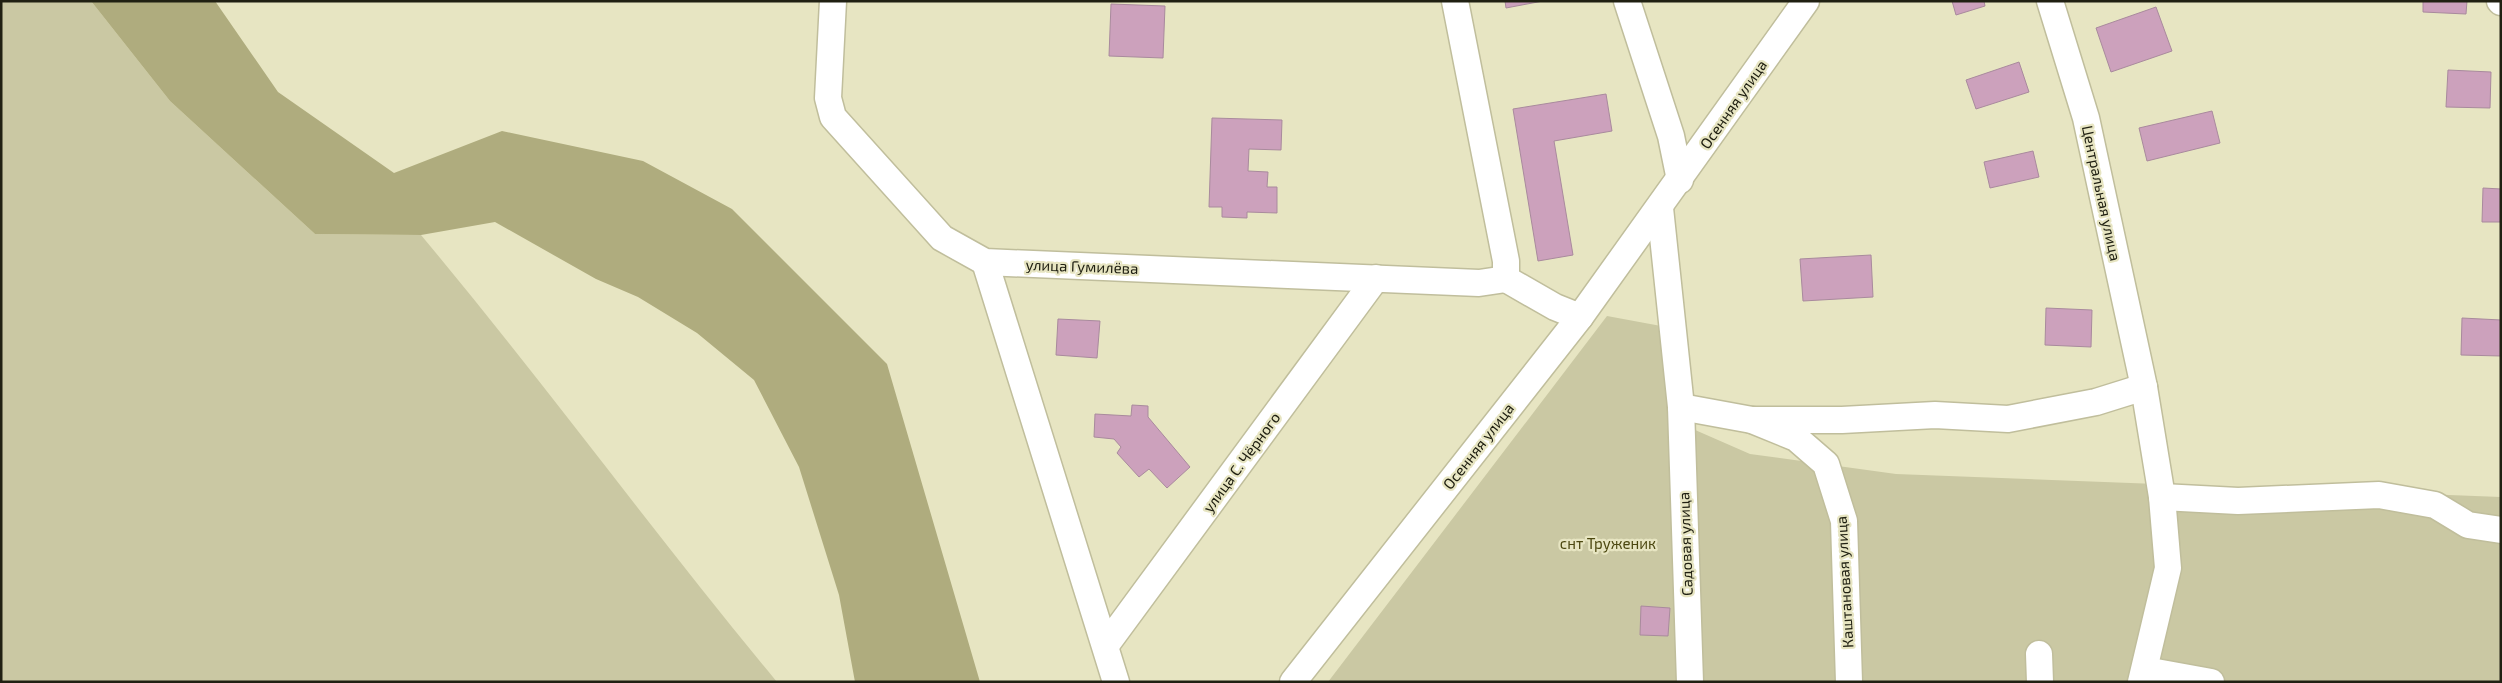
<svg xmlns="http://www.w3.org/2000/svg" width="2502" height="683" font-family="'Exo 2',sans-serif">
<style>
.green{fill:#cac8a3}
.water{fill:#afac7e}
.building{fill:#cca1bc;stroke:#a98a9d}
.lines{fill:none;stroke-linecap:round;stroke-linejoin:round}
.minor-casing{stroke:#c0be9c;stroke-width:29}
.minor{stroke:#fff;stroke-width:26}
.labels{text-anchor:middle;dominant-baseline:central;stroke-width:4.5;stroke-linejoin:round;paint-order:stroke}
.street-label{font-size:15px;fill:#202012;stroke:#e7e5c2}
.park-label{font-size:15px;fill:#4c4810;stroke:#e7e5c2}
</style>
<rect width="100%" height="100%" fill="#e7e5c2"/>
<g class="green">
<path d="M 1,1 L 91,1 L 170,101 L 315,234 L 421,235 C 543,381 655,535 777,682 L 1,682 Z"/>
<polygon points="1607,316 1661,326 1670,419 1750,454 1896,474 2501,497 2501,682 1328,682"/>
</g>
<polygon class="water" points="91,1 215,1 278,92 394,173 502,131 643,161 732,209 887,364 980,682 855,682 839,595 799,467 754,380 697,333 638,297 596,279 495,222 421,235 315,234 170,101"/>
<g class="building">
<polygon points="1505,1 1543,1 1506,8"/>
<polygon points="1952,1 1984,1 1985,6 1956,15"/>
<polygon points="2423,1 2467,1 2466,14 2423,12"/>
<polygon points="1111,4 1165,6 1163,58 1109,56"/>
<polygon points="2156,7 2172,51 2111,72 2096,28"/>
<polygon points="2019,62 2029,92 1976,109 1966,80"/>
<polygon points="2448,70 2491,72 2490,108 2446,107"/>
<polygon points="1606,94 1612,131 1554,141 1573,255 1538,261 1513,109"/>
<polygon points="2212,111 2220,143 2147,161 2139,128"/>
<polygon points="1212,118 1282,120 1281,150 1249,149 1248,171 1268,172 1267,187 1277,187 1277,213 1247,212 1247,218 1222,217 1222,207 1209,207"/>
<polygon points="2033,151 2039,177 1990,188 1984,162"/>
<polygon points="2483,188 2501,189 2501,222 2482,222"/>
<polygon points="1871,255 1873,297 1803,301 1800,259"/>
<polygon points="2046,308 2092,310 2091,347 2045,345"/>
<polygon points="2462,318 2501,320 2501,356 2461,355"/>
<polygon points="1058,319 1100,321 1097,358 1056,355"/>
<polygon points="1132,405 1148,406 1148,417 1190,467 1167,488 1149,469 1139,477 1117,453 1121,447 1114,439 1094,437 1095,414 1131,416"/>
<polygon points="1641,606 1670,608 1668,636 1640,635"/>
</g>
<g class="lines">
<defs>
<g id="minor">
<polyline points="833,1 828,98 833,117 942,238 985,262 1479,283 1506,279"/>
<polyline points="1455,1 1506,261 1506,279"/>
<polyline points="1627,1 1671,136 1680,180"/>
<polyline points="2050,1 2086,118 2144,387 2162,497 2168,568 2141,682"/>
<polyline points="2500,1 2501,2"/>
<polyline points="1660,208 1681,407 1690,682"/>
<polyline points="985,262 1116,682"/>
<polyline points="1506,279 1555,307 1580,317"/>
<polyline points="1681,407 1752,420 1796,438 1826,464 1844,521 1849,682"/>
<polyline points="1752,420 1842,420 1935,415 2008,419 2096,402 2144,387"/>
<polyline points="2162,497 2238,501 2379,495 2435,505 2468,525 2501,530"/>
<polyline points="1106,645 1376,278"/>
<polyline points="2039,654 2040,682"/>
<polyline points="2145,670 2211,682"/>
<polyline points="1293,682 1580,317 1806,1"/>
</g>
</defs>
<use href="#minor" class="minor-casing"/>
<use href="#minor" class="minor"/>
</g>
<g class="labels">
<g class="street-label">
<text transform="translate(1733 104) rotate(-55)">Осенняя улица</text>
<text transform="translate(2102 193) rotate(78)">Центральная улица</text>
<text transform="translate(1082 266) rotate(2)">улица Гумилёва</text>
<text transform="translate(1478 446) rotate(-52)">Осенняя улица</text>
<text transform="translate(1241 462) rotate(-54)">улица С. Чёрного</text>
<text transform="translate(1685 544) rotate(-92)">Садовая улица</text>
<text transform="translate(1844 582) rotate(-93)">Каштановая улица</text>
</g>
<g class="park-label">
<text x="1608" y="543">снт Труженик</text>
</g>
</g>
<rect width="2502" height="683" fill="none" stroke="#202012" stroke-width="5"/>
</svg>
